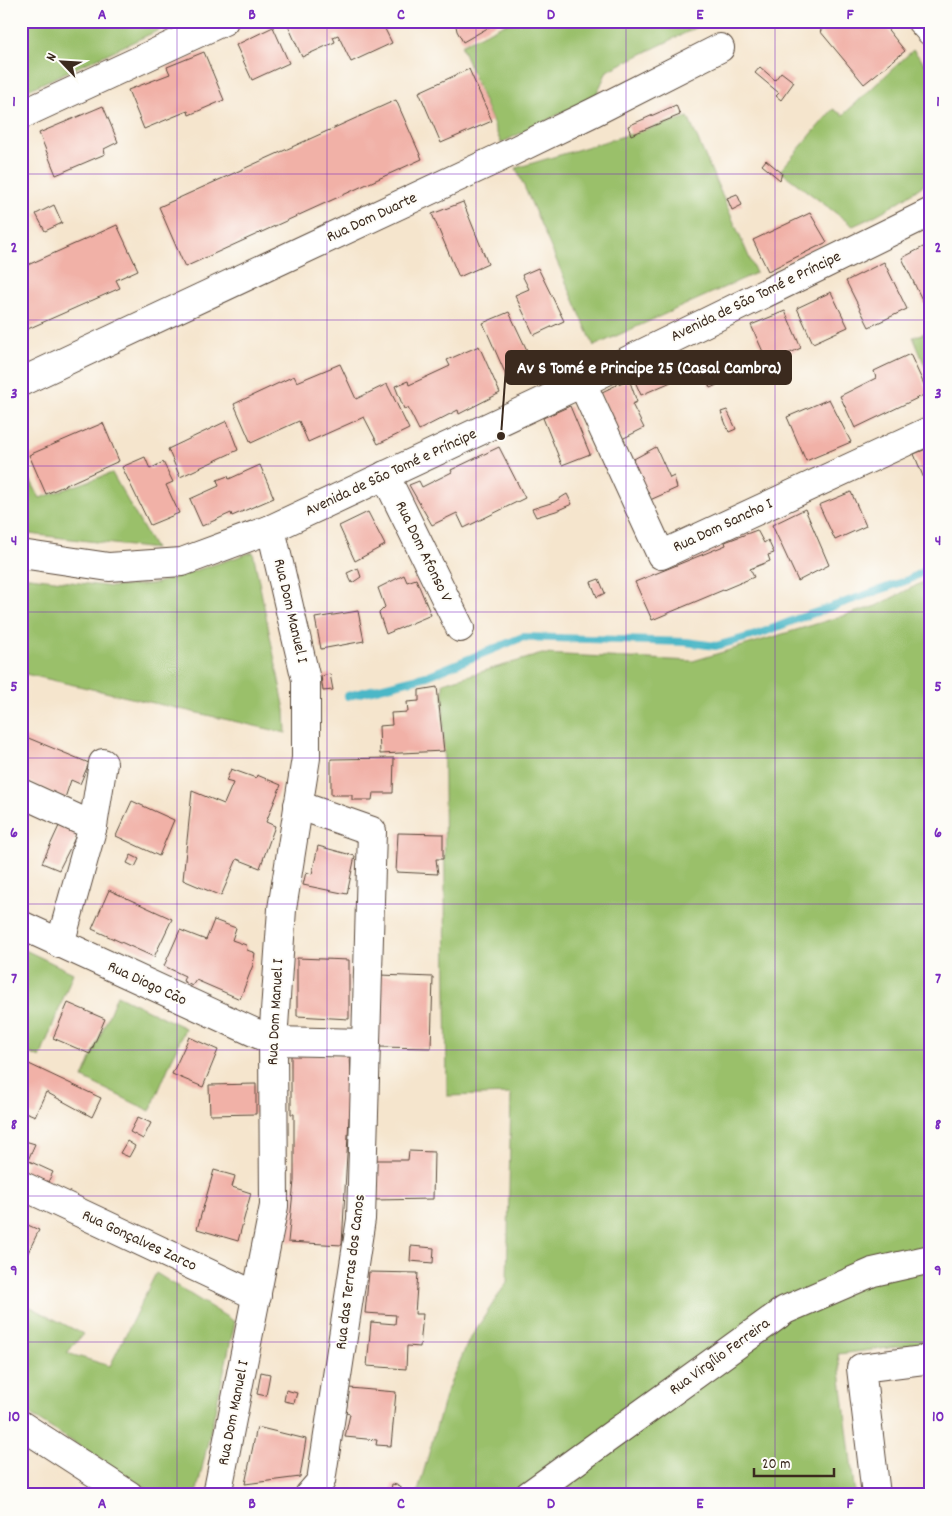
<svg xmlns="http://www.w3.org/2000/svg" width="952" height="1516" font-family="Dekko,sans-serif">
<style>
.green{fill:#9ac06b;stroke:#6a7544}
.lines{fill:none;stroke-linecap:round;stroke-linejoin:round}
.stream{stroke:#4bb7c7;stroke-width:8}
.building{fill:#f1b1a7}
.minor-casing{stroke:#574638;stroke-width:30}
.tertiary-casing{stroke:#574638;stroke-width:30}
.minor{stroke:#fff;stroke-width:28}
.tertiary{stroke:#fff;stroke-width:28}
.grid{fill:none;stroke:#7b2cbf;stroke-width:1;stroke-opacity:0.55}
.labels{text-anchor:middle;dominant-baseline:central;stroke-width:4;stroke-linejoin:round;paint-order:stroke}
.street-label{font-size:16px;fill:#3b2a1e;stroke:#fdfcf7}
.leader{fill:none;stroke:#3b2a1e;stroke-width:2}
.callout-dot{fill:#3b2a1e;stroke:#fdfcf7;stroke-width:2}
.callout{fill:#3b2a1e;stroke:#3b2a1e;stroke-width:2}
.callout-label{font-size:18px;text-anchor:middle;font-weight:bold;fill:#fff}
.neatline{fill:none;stroke:#7b2cbf;stroke-width:2}
.grid-label{font-size:16px;text-anchor:middle;font-weight:bold;fill:#7b2cbf}
</style>
<rect width="100%" height="100%" fill="#fdfcf7"/>
<filter id="ink" filterUnits="userSpaceOnUse"><feTurbulence type="fractalNoise" baseFrequency=".02" numOctaves="2"/><feDisplacementMap in="SourceGraphic" scale="10" xChannelSelector="R" yChannelSelector="G"/><feConvolveMatrix kernelMatrix="1 2 1 2 8 2 1 2 1" color-interpolation-filters="sRGB"/></filter>
<filter id="wash" filterUnits="userSpaceOnUse"><feTurbulence type="fractalNoise" baseFrequency=".0096" numOctaves="4" result="noise"/><feDisplacementMap in="SourceGraphic" scale="20" xChannelSelector="R" yChannelSelector="G"/><feGaussianBlur stdDeviation="1.12" result="paint"/><feColorMatrix in="noise" values="0 0 0 0 0 0 0 0 0 0 0 0 0 0 0 0 0 1.4 0 .05"/><feComposite in="paint" operator="in"/></filter>
<g filter="url(#wash)">
<rect width="100%" height="100%" fill="#f5e5cd"/>
<g class="green">
<polygon points="21,21 179,21 21,93"/>
<polygon points="511,21 710,21 607,71 596,96 501,143 461,45"/>
<path d="M 913,50 L 931,71 L 931,179 C 907,198 881,214 853,226 L 780,171 L 833,109 L 843,115 Z"/>
<polygon points="688,117 756,273 594,346 516,168"/>
<polygon points="931,331 931,380 913,337"/>
<polygon points="21,463 40,498 112,473 155,549 21,533"/>
<polygon points="253,552 285,710 286,733 21,673 21,576 113,587 154,584"/>
<polygon points="931,578 931,1343 838,1354 855,1495 417,1495 446,1393 469,1340 507,1282 511,1094 447,1096 443,683 542,654 693,661 876,606"/>
<polygon points="21,948 73,973 40,1058 21,1049"/>
<polygon points="117,995 185,1028 150,1111 83,1078"/>
<polygon points="156,1273 235,1322 196,1495 157,1495 21,1409 21,1302 83,1334 67,1353 110,1366"/>
</g>
<g class="lines">
<polyline class="stream" points="348,696 427,676 523,637 686,642 716,646 759,634 797,619 908,580 931,567"/>
</g>
<g id="blocks">
<g class="building">
<polygon points="286,21 381,21 392,43 351,62 338,35 333,37 335,42 302,57"/>
<polygon points="455,21 500,21 463,42 457,31"/>
<polygon points="833,21 881,21 905,51 864,84 820,31"/>
<polygon points="273,27 289,63 252,80 236,45"/>
<polygon points="204,52 224,100 189,115 188,111 185,112 144,129 128,90 170,74 167,67"/>
<polygon points="760,67 775,80 781,72 794,82 781,100 776,96 779,93 755,73"/>
<polygon points="469,69 492,121 441,143 419,92"/>
<polygon points="396,100 422,159 185,267 159,207"/>
<polygon points="676,105 680,115 631,135 628,126"/>
<polygon points="103,106 118,142 104,149 105,154 56,175 39,133"/>
<polygon points="766,160 782,173 780,180 762,165"/>
<polygon points="737,194 742,205 732,210 727,198"/>
<polygon points="463,202 488,264 459,277 432,214"/>
<polygon points="54,205 62,223 45,231 36,214"/>
<polygon points="810,213 827,242 768,271 753,240"/>
<polygon points="117,225 138,270 116,280 120,288 21,332 21,268"/>
<polygon points="931,243 931,303 925,306 902,258"/>
<polygon points="884,262 907,309 869,327 846,281"/>
<polygon points="538,268 564,321 534,335 515,295 529,289 522,275"/>
<polygon points="831,292 848,327 813,343 797,308"/>
<polygon points="785,311 801,348 768,363 751,325"/>
<polygon points="509,312 533,363 506,375 483,323"/>
<polygon points="479,346 500,393 459,414 458,410 419,430 408,408 404,409 395,386 408,381 409,385 450,366 447,360"/>
<polygon points="910,354 928,393 855,428 840,396 876,378 874,371"/>
<polygon points="663,363 671,382 641,395 633,377"/>
<polygon points="340,364 356,399 387,384 409,429 378,444 364,417 308,442 299,421 251,443 234,404 294,376 297,382"/>
<polygon points="713,371 717,385 710,388 705,375"/>
<polygon points="629,379 637,402 632,404 644,428 622,439 600,393"/>
<polygon points="829,399 851,442 806,461 787,417"/>
<polygon points="570,406 590,454 562,465 543,418"/>
<polygon points="727,410 736,429 729,432 721,412"/>
<polygon points="227,421 238,450 180,477 168,449"/>
<polygon points="103,423 119,461 46,494 29,455"/>
<polygon points="499,447 525,498 464,528 457,513 432,525 409,485 419,481 422,487 452,472 451,470"/>
<polygon points="656,447 670,478 674,476 677,488 650,500 632,460"/>
<polygon points="931,447 931,490 929,491 914,454"/>
<polygon points="145,457 150,469 163,462 173,482 166,485 179,513 150,525 122,467"/>
<polygon points="260,465 274,498 232,516 231,513 202,526 190,499 219,486 217,480 228,476 229,479"/>
<polygon points="851,492 866,526 835,540 819,505"/>
<polygon points="567,494 572,504 556,511 536,517 532,509 554,502"/>
<polygon points="805,509 829,565 798,581 772,525"/>
<polygon points="368,512 385,545 355,561 339,526"/>
<polygon points="757,530 764,543 768,540 774,553 768,555 770,561 750,569 754,577 652,620 635,582 726,545 725,542"/>
<polygon points="358,568 361,577 352,583 347,573"/>
<polygon points="404,575 407,582 416,579 431,615 386,634 379,613 385,607 378,588"/>
<polygon points="599,579 605,593 597,597 591,582"/>
<polygon points="358,611 364,641 321,649 315,618"/>
<polygon points="330,674 333,690 323,691 321,676"/>
<polygon points="437,687 444,751 380,754 379,726 392,725 391,713 408,712 407,702 419,701 419,690"/>
<polygon points="21,735 89,763 80,784 71,780 65,798 21,778"/>
<polygon points="394,758 393,793 373,793 372,800 352,800 352,795 331,795 331,759"/>
<polygon points="231,769 256,778 257,775 281,785 266,822 275,826 260,868 237,859 221,896 183,880 192,791 224,804 233,783 226,781"/>
<polygon points="132,801 174,820 159,856 116,836"/>
<polygon points="59,826 77,834 59,870 42,863"/>
<polygon points="398,833 443,834 443,859 436,859 438,874 396,872"/>
<polygon points="318,846 355,856 347,894 303,885 306,872 312,874"/>
<polygon points="131,855 139,859 135,867 127,863"/>
<polygon points="109,890 172,919 154,957 92,929"/>
<polygon points="214,920 236,928 232,940 246,945 247,950 255,953 253,965 240,999 196,980 192,986 183,981 185,976 164,966 180,930 206,940"/>
<polygon points="297,958 349,960 349,1019 297,1016"/>
<polygon points="380,975 433,977 431,1048 378,1047"/>
<polygon points="68,1003 105,1019 90,1054 53,1038"/>
<polygon points="189,1037 218,1050 203,1087 172,1074"/>
<polygon points="291,1055 350,1055 353,1117 349,1117 342,1245 288,1242 294,1181 294,1114 291,1114"/>
<polygon points="29,1064 101,1098 92,1117 46,1092 35,1116 21,1110 21,1080"/>
<polygon points="256,1084 256,1114 210,1115 209,1085"/>
<polygon points="138,1117 151,1123 143,1139 130,1132"/>
<polygon points="25,1141 35,1144 28,1160 21,1157 21,1150"/>
<polygon points="127,1141 135,1146 129,1157 120,1153"/>
<polygon points="409,1151 434,1152 433,1199 375,1200 376,1160 408,1160"/>
<polygon points="29,1161 53,1172 48,1182 24,1171"/>
<polygon points="214,1170 235,1176 232,1187 251,1193 238,1241 197,1229"/>
<polygon points="21,1222 39,1230 21,1267"/>
<polygon points="411,1246 434,1248 433,1263 410,1261"/>
<polygon points="369,1272 418,1273 415,1314 423,1314 420,1347 407,1346 406,1369 367,1366 371,1322 395,1324 396,1315 365,1313"/>
<polygon points="261,1372 270,1374 266,1396 257,1394"/>
<polygon points="349,1388 396,1392 391,1446 376,1445 377,1440 345,1437 350,1414 346,1413"/>
<polygon points="286,1390 297,1393 294,1403 284,1401"/>
<polygon points="257,1427 306,1439 300,1477 245,1484"/>
<polygon points="392,1484 401,1486 399,1495 390,1495"/>
</g>
</g>
</g>
<g filter="url(#ink)">
<use href="#blocks" fill-opacity="0" stroke="#574638" stroke-width="1"/>
<g class="lines">
<defs>
<g id="minor">
<polyline points="921,21 931,32"/>
<polyline points="21,115 224,21"/>
<polyline points="21,382 499,158 594,112 720,48"/>
<polyline points="582,383 661,555 931,430"/>
<polyline points="385,475 460,628"/>
<polyline points="21,793 93,826 60,944"/>
<polyline points="298,805 372,831 361,1219 321,1481 309,1495"/>
<polyline points="93,826 103,763"/>
<polyline points="21,925 273,1041 366,1043"/>
<polyline points="21,1185 257,1296"/>
<polyline points="21,1425 129,1495"/>
<polyline points="217,1495 274,1206 273,1041 282,909 306,758 306,680 271,529"/>
<polyline points="529,1495 785,1310 873,1272 931,1259"/>
<polyline points="876,1495 861,1368 931,1359"/>
</g>
<polyline id="tertiary" points="21,554 109,567 182,562 271,529 582,383 931,212"/>
</defs>
<use href="#minor" class="minor-casing"/>
<use href="#tertiary" class="tertiary-casing"/>
<use href="#minor" class="minor"/>
<use href="#tertiary" class="tertiary"/>
</g>
</g>
<path class="grid" d="M 177,21 L 177,1495M 327,21 L 327,1495M 476,21 L 476,1495M 626,21 L 626,1495M 775,21 L 775,1495M 21,174 L 931,174M 21,320 L 931,320M 21,466 L 931,466M 21,612 L 931,612M 21,758 L 931,758M 21,904 L 931,904M 21,1050 L 931,1050M 21,1196 L 931,1196M 21,1342 L 931,1342"/>
<g class="labels">
<g class="street-label">
<text transform="translate(372 218) rotate(-25)">Rua Dom Duarte</text>
<text transform="translate(756 297) rotate(-26)">Avenida de São Tomé e Príncipe</text>
<text transform="translate(391 473) rotate(-25)">Avenida de São Tomé e Príncipe</text>
<text transform="translate(723 526) rotate(-25)">Rua Dom Sancho I</text>
<text transform="translate(423 552) rotate(64)">Rua Dom Afonso V</text>
<text transform="translate(290 611) rotate(77)">Rua Dom Manuel I</text>
<text transform="translate(147 984) rotate(25)">Rua Diogo Cão</text>
<text transform="translate(276 1012) rotate(-87)">Rua Dom Manuel I</text>
<text transform="translate(139 1241) rotate(25)">Rua Gonçalves Zarco</text>
<text transform="translate(351 1272) rotate(-83)">Rua das Terras dos Canos</text>
<text transform="translate(720 1357) rotate(-36)">Rua Virgílio Ferreira</text>
<text transform="translate(234 1413) rotate(-79)">Rua Dom Manuel I</text>
</g>
</g>
<path class="leader" d="M501 436L506 367"/>
<circle class="callout-dot" cx="501" cy="436" r="5"/>
<rect class="callout" x="506" y="351" width="285" height="33" rx="5"/>
<g class="callout-label">
<text x="649" y="373">Av S Tomé e Principe 25 (Casal Cambra)</text>
</g>
<rect width="952" height="1516" fill="none" stroke="#fdfcf7" stroke-width="55"/>
<g transform="translate(62 62) rotate(295)" stroke="#fdfcf7" stroke-width="4" paint-order="stroke">
<path d="M0-4L9 19L0 12L-9 19Z" fill="#3b2a1e"/>
<text y="-8" font-size="14" font-weight="bold" text-anchor="middle" fill="#3b2a1e">N</text>
</g>
<path d="M754 1468v8h80v-8" fill="none" stroke="#3b2a1e" stroke-width="2.5"/>
<text x="762" y="1468" font-size="15" fill="#3b2a1e" stroke="#fdfcf7" stroke-width="4" paint-order="stroke">20 m</text>
<rect x="28" y="28" width="896" height="1460" class="neatline"/>
<g class="grid-label">
<text x="102" y="19">A</text>
<text x="252" y="19">B</text>
<text x="401" y="19">C</text>
<text x="551" y="19">D</text>
<text x="700" y="19">E</text>
<text x="850" y="19">F</text>
<text x="14" y="106">1</text>
<text x="938" y="106">1</text>
<text x="14" y="252">2</text>
<text x="938" y="252">2</text>
<text x="14" y="398">3</text>
<text x="938" y="398">3</text>
<text x="14" y="545">4</text>
<text x="938" y="545">4</text>
<text x="14" y="691">5</text>
<text x="938" y="691">5</text>
<text x="14" y="837">6</text>
<text x="938" y="837">6</text>
<text x="14" y="983">7</text>
<text x="938" y="983">7</text>
<text x="14" y="1129">8</text>
<text x="938" y="1129">8</text>
<text x="14" y="1275">9</text>
<text x="938" y="1275">9</text>
<text x="14" y="1421">10</text>
<text x="938" y="1421">10</text>
<text x="102" y="1508">A</text>
<text x="252" y="1508">B</text>
<text x="401" y="1508">C</text>
<text x="551" y="1508">D</text>
<text x="700" y="1508">E</text>
<text x="850" y="1508">F</text>
</g>
</svg>
